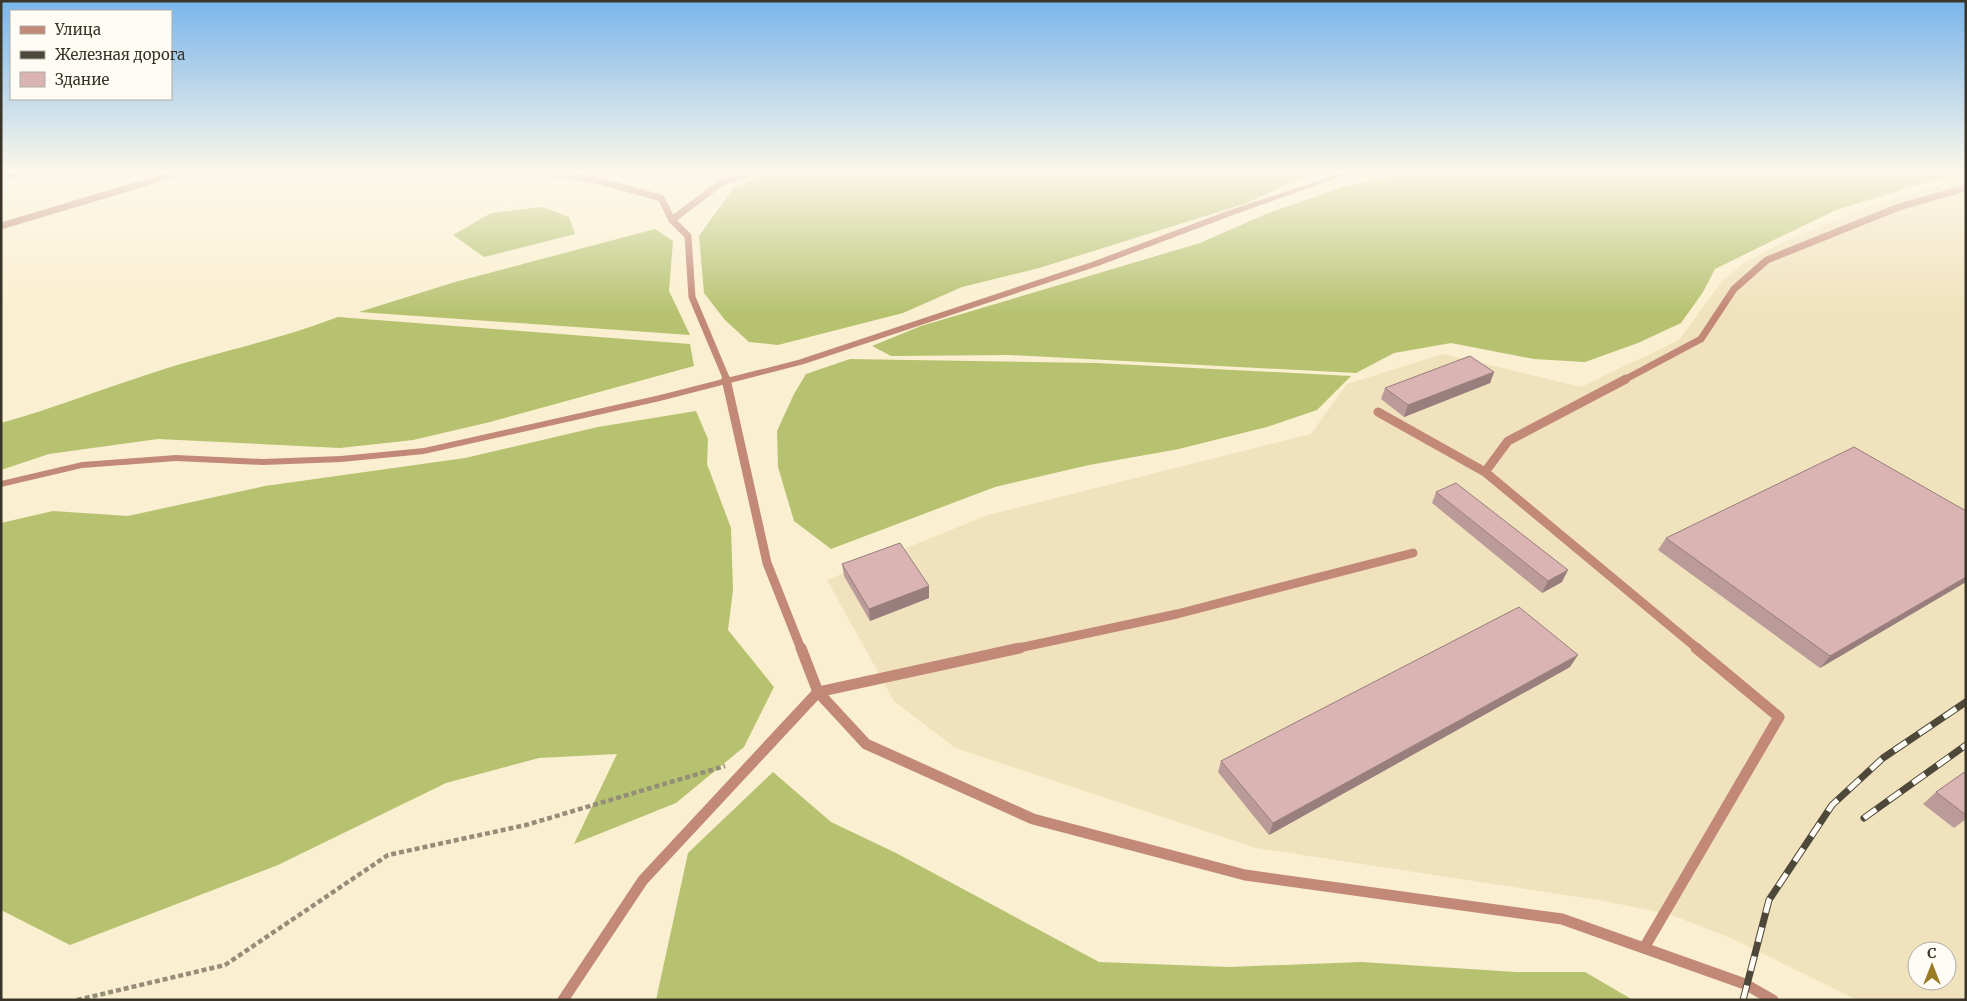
<svg xmlns="http://www.w3.org/2000/svg" width="1967" height="1001" font-family="Merriweather,serif">
<style>
.built{fill:#f0e2bd;fill-rule:evenodd}
.forest{fill:#b6c270}
.lines{fill:none;stroke-linecap:round;stroke-linejoin:round}
.path{stroke:#958d78;stroke-width:4.5;stroke-dasharray:5 3;stroke-linecap:butt}
.service-far2{stroke:#c28878;stroke-width:7}
.service-far1{stroke:#c28878;stroke-width:9}
.service{stroke:#c28878;stroke-width:11}
.tertiary{fill:#c28878;fill-rule:evenodd}
.rail-far1-casing{stroke:#4d483a;stroke-width:4.5}
.rail-casing{stroke:#4d483a;stroke-width:7}
.rail-far1{stroke:#fffcf6;stroke-width:3;stroke-dasharray:9;stroke-linecap:butt}
.rail{stroke:#fffcf6;stroke-width:5;stroke-dasharray:15;stroke-linecap:butt}
.wall{fill:#bb9b99}
.shaded-wall{fill:#987e7d}
.building{fill:#d9b4b2;stroke:#987e7d}
</style>
<rect width="100%" height="100%" fill="#faefd0"/>
<path class="built" d="M 1966,179 L 1966,1000 L 1857,1000 L 1733,939 L 1669,914 L 1599,900 L 1256,848 L 955,748 L 894,701 L 827,580 L 988,515 L 1311,434 L 1347,384 L 1443,354 L 1581,387 L 1679,340 L 1722,281 L 1744,263 L 1779,244 L 1857,211 L 1939,185 ZM 1917,951 L 1947,951 L 1947,981 L 1917,981 Z"/>
<g class="forest">
<polygon points="784,173 1313,173 1244,204 1039,268 962,287 903,313 778,345 749,342 725,320 704,293 699,236 734,187 764,176"/>
<polygon points="1408,173 1966,174 1927,182 1836,210 1778,238 1715,269 1703,292 1681,323 1638,343 1585,362 1534,359 1451,343 1394,353 1356,373 1009,355 891,356 872,346 921,326 1200,243 1266,214 1343,187"/>
<polygon points="543,207 569,217 575,234 484,257 453,235 491,213"/>
<polygon points="655,229 673,241 669,291 690,335 359,312 455,282"/>
<path d="M 338,317 L 690,344 L 694,366 L 490,422 L 413,440 L 340,448 L 158,439 L 49,454 L 1,470 L 1,423 C 52,409 99,390 149,374 C 211,353 276,341 338,317 Z"/>
<polygon points="850,359 1097,363 1351,376 1317,410 1267,427 1179,449 1089,465 995,487 831,549 794,521 778,467 777,431 794,394 806,374"/>
<polygon points="696,411 708,439 707,464 731,528 733,590 728,630 774,687 744,747 676,803 574,844 617,754 539,758 446,783 278,865 70,945 1,910 1,523 53,511 128,516 265,486 465,458 598,427"/>
<polygon points="773,772 831,822 896,853 1099,962 1229,967 1361,962 1516,972 1585,972 1633,1000 656,1000 688,853"/>
</g>
<g class="lines">
<polyline class="path" points="77,1000 225,965 388,855 526,825 725,766"/>
<g class="service-far2">
<polyline points="549,173 592,179 661,198 672,220 688,236 692,297 727,380"/>
<polyline points="1,175 7,173"/>
<polyline points="672,220 722,182 750,173"/>
<polyline points="1,226 178,173"/>
<polyline points="1624,380 1701,339 1734,289 1767,260 1899,207 1966,188"/>
</g>
<g class="service-far1">
<polyline points="726,379 767,563 801,649"/>
<polyline points="1378,412 1485,472 1698,649"/>
<polyline points="1485,472 1508,441 1626,379"/>
<polyline points="1014,649 1177,614 1413,553"/>
</g>
<g class="service">
<polyline points="801,648 818,692 866,744 1033,819 1245,875 1562,919 1745,984 1773,1000"/>
<polyline points="1644,948 1779,717 1696,648"/>
<polyline points="563,1000 643,880 818,692 1020,648"/>
</g>
<polygon class="tertiary" points="1341,173 1351,173 1233,215 1098,266 804,364 660,401 424,454 341,462 263,465 176,461 82,468 1,487 1,481 82,462 176,455 263,459 341,456 424,448 660,395 798,360 1092,262 1227,211"/>
<defs>
<polyline id="rail-far1" points="1,179 23,173"/>
<g id="rail">
<polyline points="1864,818 1966,745"/>
<polyline points="1743,1000 1769,900 1832,805 1883,758 1966,702"/>
</g>
</defs>
<use href="#rail-far1" class="rail-far1-casing"/>
<use href="#rail" class="rail-casing"/>
<use href="#rail-far1" class="rail-far1"/>
<use href="#rail" class="rail"/>
</g>
<g class="wall">
<polygon points="1494,372 1490,383 1404,417 1381,399 1385,388"/>
<polygon points="1436,492 1562,582 1542,593 1432,503"/>
<polygon points="1966,511 1966,582 1820,668 1658,550 1666,538"/>
<polygon points="842,564 929,598 870,621 844,576"/>
<polygon points="1570,667 1269,835 1218,772 1221,761"/>
<polygon points="1966,771 1966,819 1954,828 1923,804 1936,792"/>
</g>
<g class="shaded-wall">
<polygon points="1494,372 1490,383 1404,417 1408,405"/>
<polygon points="1568,570 1562,582 1542,593 1548,581"/>
<polygon points="1966,577 1966,582 1820,668 1830,656"/>
<polygon points="929,586 929,598 870,621 869,609"/>
<polygon points="1578,655 1570,667 1269,835 1273,823"/>
</g>
<g class="building">
<polygon points="1470,356 1494,372 1408,405 1385,388"/>
<polygon points="1854,447 1966,511 1966,577 1830,656 1666,538"/>
<polygon points="1456,483 1568,570 1548,581 1436,492"/>
<polygon points="900,543 929,586 869,609 842,564"/>
<polygon points="1519,607 1578,655 1273,823 1221,761"/>
<polygon points="1966,771 1966,815 1936,792"/>
</g>
<linearGradient id="sky" x2="0" y2="1"><stop stop-color="#79b5eb"/><stop offset="0.55" stop-color="#fdf8ea"/><stop offset="1" stop-color="#fdf8ea" stop-opacity="0"/></linearGradient>
<rect width="1967" height="313" fill="url(#sky)"/>
<rect width="1967" height="1001" fill="none" stroke="#383428" stroke-width="5"/>
<rect x="10" y="10" width="162" height="90" fill="#fffcf6" stroke="#afaca4"/>
<rect x="20" y="26" width="25" height="8" fill="#c28878" stroke="#afaca4"/>
<text x="55" y="35" font-size="15" fill="#383428">Улица</text>
<rect x="20" y="51" width="25" height="8" fill="#4d483a" stroke="#afaca4"/>
<text x="55" y="60" font-size="15" fill="#383428">Железная дорога</text>
<rect x="20" y="72" width="25" height="15" fill="#d9b4b2" stroke="#afaca4"/>
<text x="55" y="85" font-size="15" fill="#383428">Здание</text>
<g transform="translate(1932 966)"><circle r="24" fill="#fffcf6" stroke="#afaca4"/>
<path d="M0-4L9 19L0 12L-9 19Z" fill="#997b24"/>
<text y="-8" font-size="14" font-weight="bold" text-anchor="middle" fill="#383428">С</text>
</g>
</svg>
